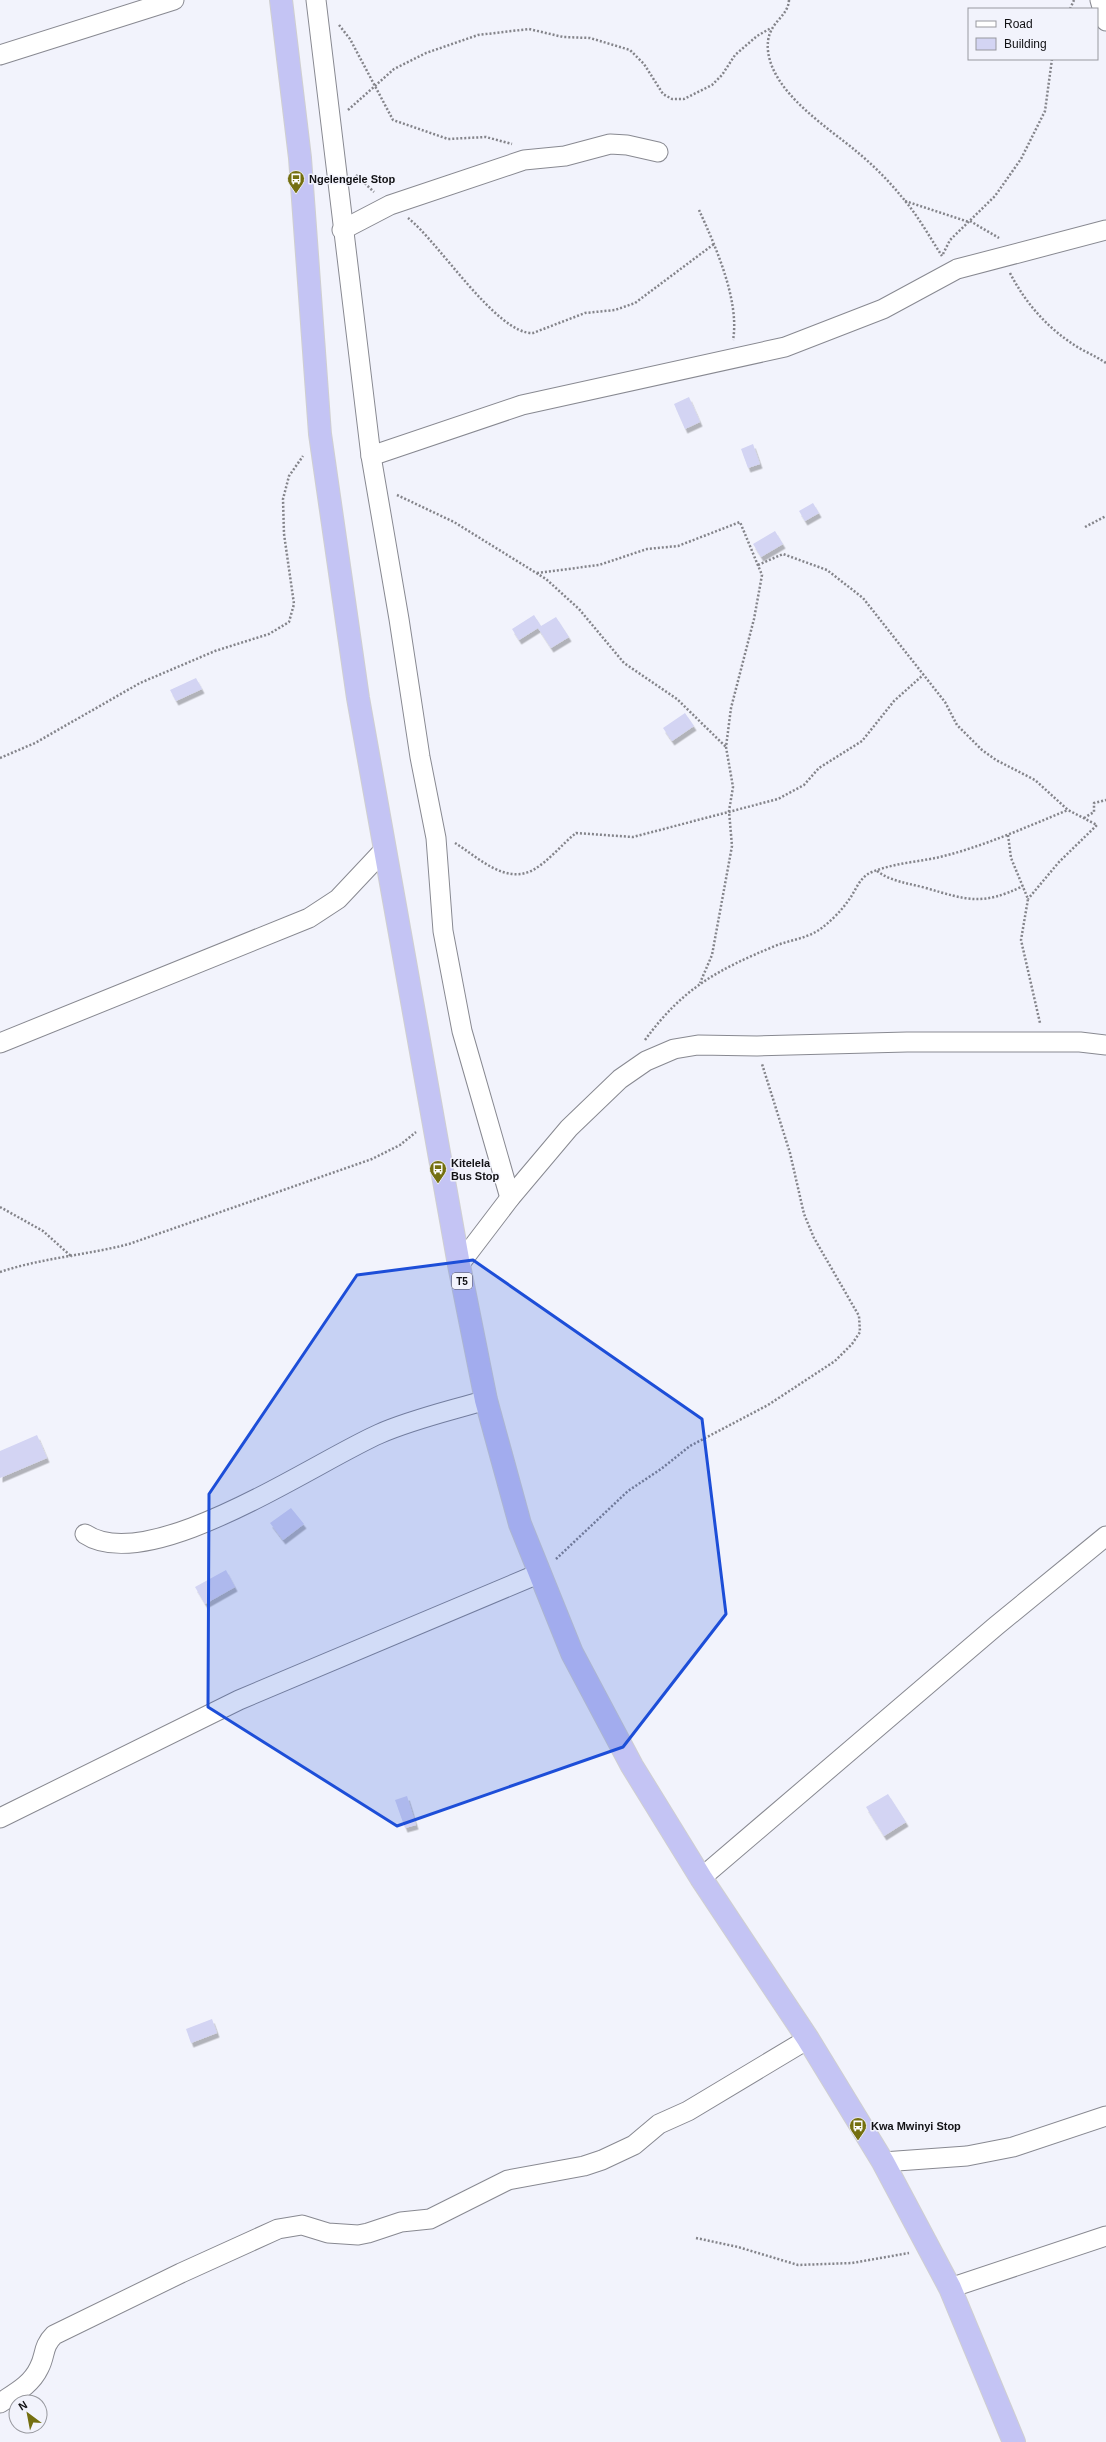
<svg xmlns="http://www.w3.org/2000/svg" width="1106" height="2442" font-family="Helvetica,sans-serif">
<style>
.building{fill:#d3d4f3;filter:url(#shadow)}
.lines{fill:none;stroke-linecap:round;stroke-linejoin:round}
.minor-casing{stroke:#888991;stroke-width:21}
.highway-casing{stroke:#cfcfd0;stroke-width:24}
.path{stroke:#84848a;stroke-width:2.5;stroke-dasharray:2 2;stroke-linecap:butt}
.minor{stroke:#fff;stroke-width:19}
.highway{stroke:#c4c4f4;stroke-width:22}
.marked{fill:#1d4ed8;fill-opacity:0.2;stroke:#1d4ed8;stroke-width:3;stroke-linejoin:round}
.labels{text-anchor:middle;dominant-baseline:central;stroke-width:3;stroke-linejoin:round;paint-order:stroke}
.shield{fill:#f2f3fc;stroke:#54555a;stroke-width:1}
.shield-label{font-size:10px;font-weight:bold;fill:#111114}
.poi-label{font-size:11px;font-weight:bold;fill:#111114;stroke:#f2f3fc;text-anchor:start}
</style>
<defs>
<filter id="shadow"><feDropShadow dx="2.5" dy="4.5" stdDeviation="0" flood-color="#0004"/></filter>
</defs>
<rect width="100%" height="100%" fill="#f2f3fc"/>
<g class="building">
<polygon points="689,397 700,422 685,429 674,404"/>
<polygon points="753,444 760,464 748,468 741,449"/>
<polygon points="813,503 819,513 805,521 799,511"/>
<polygon points="775,531 783,544 761,557 753,544"/>
<polygon points="534,615 541,626 556,617 569,637 551,648 538,628 519,640 512,629"/>
<polygon points="196,678 202,689 176,701 170,690"/>
<polygon points="685,713 694,726 672,741 663,728"/>
<polygon points="37,1435 47,1458 0,1478 0,1451"/>
<polygon points="291,1508 304,1524 283,1540 270,1523"/>
<polygon points="226,1570 235,1587 205,1604 195,1587"/>
<polygon points="888,1794 906,1822 884,1836 866,1807"/>
<polygon points="407,1796 416,1825 405,1828 395,1800"/>
<polygon points="212,2019 217,2033 191,2043 186,2029"/>
</g>
<g class="lines">
<defs>
<g id="minor">
<polyline points="316,0 371,456 399,619 420,757 436,838 443,931 462,1031 510,1198"/>
<polyline points="1100,0 1106,21"/>
<polyline points="0,55 174,0"/>
<polyline points="342,230 390,205 524,160 565,156 610,144 627,145 658,152"/>
<polyline points="371,456 522,405 785,347 883,309 957,269 1106,230"/>
<polyline points="0,1043 309,918 338,899 385,849"/>
<polyline points="459,1265 510,1198 569,1128 620,1079 646,1061 674,1049 698,1045 757,1046 907,1042 1080,1042 1106,1045"/>
<path d="M 85,1534 C 149,1577 315,1462 379,1434 C 413,1419 450,1411 486,1400"/>
<polyline points="0,1818 239,1700 538,1574"/>
<polyline points="701,1878 996,1626 1106,1536"/>
<polyline points="883,2162 967,2156 1013,2147 1106,2116"/>
<polyline points="950,2288 1106,2236"/>
<path d="M 0,2403 C 15,2393 31,2385 39,2368 C 46,2355 42,2347 54,2335 L 181,2273 L 278,2229 L 302,2225 L 328,2233 L 358,2235 L 368,2233 L 401,2222 L 430,2219 L 508,2180 L 584,2166 L 602,2160 L 634,2145 L 659,2124 L 688,2111 L 808,2039"/>
</g>
<polyline id="highway" points="281,0 300,158 320,434 358,698 459,1265 486,1400 520,1524 572,1653 632,1766 701,1878 808,2039 883,2162 950,2288 1014,2442"/>
</defs>
<use href="#minor" class="minor-casing"/>
<use href="#highway" class="highway-casing"/>
<g class="path">
<path d="M 789,0 C 788,19 765,22 768,51 C 773,93 826,126 856,151 C 872,164 888,180 901,196 C 917,214 929,236 942,256"/>
<polyline points="1070,9 1074,0"/>
<polyline points="339,25 350,39 393,120 448,139 486,137 512,144"/>
<polyline points="348,110 394,69 426,53 478,35 529,29 563,37 590,38 630,50 644,64 663,94 672,99 684,99 712,85 722,75 735,55 757,36 771,28"/>
<polyline points="356,175 374,192"/>
<polyline points="905,201 969,222"/>
<path d="M 699,210 C 715,245 740,301 733,340"/>
<path d="M 408,218 C 438,241 497,335 533,333 L 585,313 L 615,310 L 635,303 L 714,244"/>
<polyline points="970,221 999,238"/>
<polyline points="943,254 950,240 995,196 1021,159 1045,111 1052,59"/>
<path d="M 1010,273 C 1026,304 1048,329 1079,348 C 1088,353 1097,357 1106,363"/>
<polyline points="397,495 454,522 546,579 579,609 624,663 677,699 726,747"/>
<polyline points="1085,527 1106,516"/>
<polyline points="758,565 783,554 827,570 863,598 945,702 957,725 982,750 996,760 1035,780 1068,810 1097,825 1059,862 1028,899"/>
<polyline points="537,573 599,565 647,549 678,546 740,522 762,575 754,619 731,708 726,747 733,787 729,811 732,846 712,955 700,983"/>
<polyline points="0,758 35,743 140,683 215,651 269,634 289,622 294,604 284,534 283,499 289,476 303,456"/>
<polyline points="1084,818 1094,812 1094,803 1106,800"/>
<polyline points="1008,835 1011,858 1028,899 1021,940 1040,1023"/>
<path d="M 455,843 C 478,857 505,885 533,870 C 549,861 562,844 576,833 L 633,837 L 778,799 L 804,785 L 819,768 L 862,741 L 894,701 L 923,675"/>
<path d="M 877,871 C 892,882 908,883 926,888 C 967,900 982,906 1023,886"/>
<path d="M 645,1040 C 683,988 717,970 775,946 C 792,939 808,939 823,927 C 832,920 841,911 848,901 C 856,891 859,877 872,872 C 894,863 918,862 940,857 C 985,846 1026,827 1068,810"/>
<polyline points="0,1207 43,1231 72,1257"/>
<path d="M 0,1272 C 42,1258 87,1255 129,1244 L 372,1159 L 400,1145 L 416,1132"/>
<polyline points="556,1559 628,1491 661,1469 690,1446 768,1405 835,1361 852,1344 860,1332 859,1316 814,1238 804,1214 790,1153 762,1064"/>
<polyline points="696,2238 738,2247 798,2265 852,2263 909,2253"/>
</g>
<use href="#minor" class="minor"/>
<use href="#highway" class="highway"/>
</g>
<path class="marked" d="M 473,1260 L 702,1419 L 726,1614 L 623,1747 L 397,1826 L 208,1707 L 209,1494 L 357,1275 Z"/>
<defs>
<symbol id="bus-pin" viewBox="-11 -11 22 30"><path d="M0 17L-7.5 6A9.5 9.5 0 1 1 7.5 6Z" fill="#746f10" stroke="#f2f3fc"/><path d="M-5-6H5V4H4V6H2V4H-2V6H-4V4H-5ZM-3.5-4V0h7V-4ZM-3.5 1.2v1.5H-2V1.2ZM2 1.2v1.5H3.5V1.2Z" fill="#fff"/></symbol>
</defs>
<g fill-rule="evenodd">
<use href="#bus-pin" x="286" y="169" width="20" height="27"/>
<use href="#bus-pin" x="428" y="1159" width="20" height="27"/>
<use href="#bus-pin" x="848" y="2116" width="20" height="27"/>
</g>
<g class="labels">
<rect class="shield" x="452" y="1273" width="20" height="16" rx="3"/>
<g class="shield-label">
<text x="462" y="1281">T5</text>
</g>
<g class="poi-label">
<text x="309" y="179">Ngelengele Stop</text>
<text x="451" y="1163">Kitelela<tspan x="451" dy="13">Bus Stop</tspan></text>
<text x="871" y="2126">Kwa Mwinyi Stop</text>
</g>
</g>
<rect x="968" y="8" width="130" height="52" fill="#f2f3fc" stroke="#98999f"/>
<rect x="976" y="21" width="20" height="6" fill="#ffffff" stroke="#98999f"/>
<text x="1004" y="28" font-size="12" fill="#111114">Road</text>
<rect x="976" y="38" width="20" height="12" fill="#d3d4f3" stroke="#98999f"/>
<text x="1004" y="48" font-size="12" fill="#111114">Building</text>
<g transform="translate(28 2414) rotate(328)"><circle r="19" fill="#f2f3fc" stroke="#98999f"/>
<path d="M0-3L7 15L0 10L-7 15Z" fill="#746f10"/>
<text y="-6" font-size="11" font-weight="bold" text-anchor="middle" fill="#111114">N</text>
</g>
</svg>
